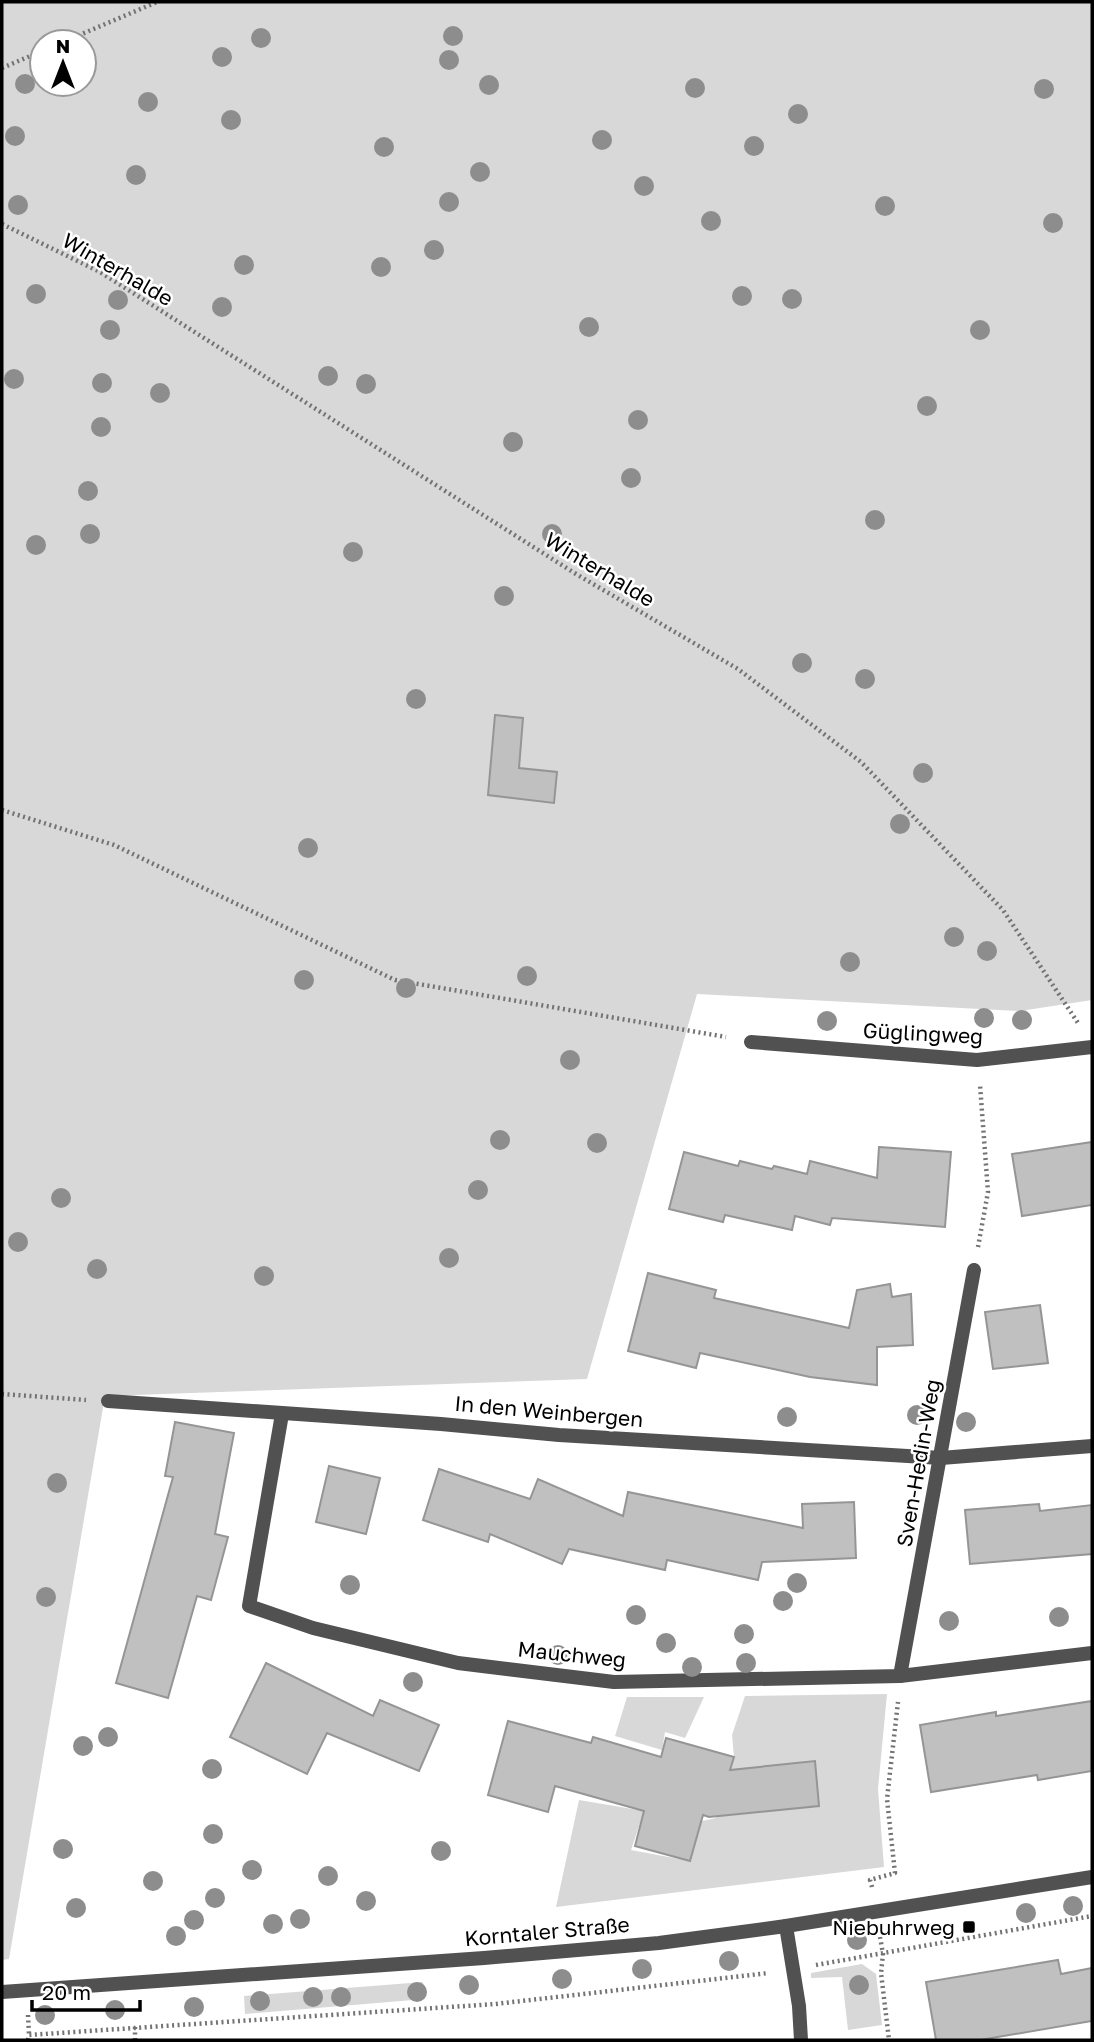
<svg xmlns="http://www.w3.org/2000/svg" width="1094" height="2042" font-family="'Golos Text',sans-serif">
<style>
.green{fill:#d8d8d8;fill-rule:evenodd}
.building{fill:#c0c0c0;stroke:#959595;stroke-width:2}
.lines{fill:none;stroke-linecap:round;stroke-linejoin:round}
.path{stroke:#737373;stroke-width:4.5;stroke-dasharray:2 3.5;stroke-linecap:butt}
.minor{stroke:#515151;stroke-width:14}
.tertiary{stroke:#515151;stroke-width:14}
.tree{fill:#8d8d8d}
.poi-dot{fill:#000;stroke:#fff;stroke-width:2.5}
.labels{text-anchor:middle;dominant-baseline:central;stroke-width:5;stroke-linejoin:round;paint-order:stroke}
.street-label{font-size:21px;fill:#000;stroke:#fff}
.poi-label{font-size:21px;fill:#000;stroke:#fff;text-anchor:end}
</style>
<rect width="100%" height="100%" fill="#fff"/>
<g class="green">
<path d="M 2,2 L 1092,2 L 1092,1000 L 1020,1011 L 697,994 L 587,1379 L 105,1396 L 9,1959 L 2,1960 ZM 42,42 L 84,42 L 84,84 L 42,84 Z"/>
<polygon points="887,1694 878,1789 884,1867 556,1907 579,1800 644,1811 631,1850 690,1861 702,1821 716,1818 734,1757 732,1735 745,1696"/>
<polygon points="627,1697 704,1697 685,1738 665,1732 662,1750 615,1736"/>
<polygon points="862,1964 876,1974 882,2025 848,2030 842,1977 811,1978 811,1973"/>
<polygon points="423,1982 425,1999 245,2014 244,1996"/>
</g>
<g class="building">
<polygon points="495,715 523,718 519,768 557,772 554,803 488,795"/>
<polygon points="1092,1142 1092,1205 1022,1216 1012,1154"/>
<polygon points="879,1147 951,1152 945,1227 832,1218 830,1225 795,1216 792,1230 725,1215 723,1222 669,1209 684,1152 738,1166 740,1161 772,1169 774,1166 807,1174 810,1161 877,1178"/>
<polygon points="648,1273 716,1290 714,1298 849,1328 857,1290 890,1284 892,1297 911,1294 913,1345 877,1347 877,1385 810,1377 700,1353 696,1368 628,1351"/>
<polygon points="1040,1305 1048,1363 993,1369 985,1312"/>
<polygon points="175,1422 234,1433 215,1534 228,1537 211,1600 197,1596 168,1698 116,1683 173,1477 165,1476"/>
<polygon points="329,1466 380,1478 366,1534 316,1522"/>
<polygon points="439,1469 530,1499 538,1479 623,1516 628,1492 803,1528 802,1504 854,1502 856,1558 762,1562 758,1580 667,1560 665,1570 569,1549 562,1564 490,1534 488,1542 423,1520"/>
<polygon points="1039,1504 1040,1511 1092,1505 1092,1554 970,1564 965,1510"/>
<polygon points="266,1663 373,1716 380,1700 439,1725 419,1771 327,1733 307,1774 230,1737"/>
<polygon points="1092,1701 1092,1771 1038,1780 1037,1775 931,1792 920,1725 996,1712 996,1716"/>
<polygon points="508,1721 591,1743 593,1737 661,1757 666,1738 734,1757 730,1770 815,1761 819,1806 709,1817 703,1815 690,1861 635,1846 644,1811 555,1786 548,1812 488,1795"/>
<polygon points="1058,1960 1061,1974 1092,1968 1092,2021 980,2040 936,2040 926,1982"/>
</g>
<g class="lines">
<g class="path">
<polyline points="63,42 157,2"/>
<polyline points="2,68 42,51"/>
<polyline points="2,224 100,272 576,574 738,669 861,762 1003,910 1078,1023"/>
<polyline points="2,810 114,845 395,980 726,1037"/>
<polyline points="978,1247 988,1192 980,1085"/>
<polyline points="2,1394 86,1400"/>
<polyline points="872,1887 870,1880 895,1873 887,1799 898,1702"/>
<polyline points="880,1937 883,1954 881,1973 889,2040"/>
<polyline points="816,1965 1092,1916"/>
<polyline points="28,2015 29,2035"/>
<polyline points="135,2027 135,2040"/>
<polyline points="28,2040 29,2035 495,2004 769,1973"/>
</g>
<g class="minor">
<polyline points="751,1042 977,1060 1092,1047"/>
<polyline points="108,1401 441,1424 559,1435 941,1458 1092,1446"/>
<polyline points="282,1414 249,1606 313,1628 458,1663 614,1682 900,1676 1092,1653"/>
<polyline points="900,1676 974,1270"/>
<polyline points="786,1926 799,2006 801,2040"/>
</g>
<polyline class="tertiary" points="2,1992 484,1958 659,1943 786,1926 1092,1877"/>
</g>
<g class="tree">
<circle cx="453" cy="36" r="10"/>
<circle cx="261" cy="38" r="10"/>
<circle cx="222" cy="57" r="10"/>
<circle cx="449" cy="60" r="10"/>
<circle cx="25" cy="84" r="10"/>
<circle cx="489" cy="85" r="10"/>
<circle cx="695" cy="88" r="10"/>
<circle cx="1044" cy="89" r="10"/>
<circle cx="148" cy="102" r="10"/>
<circle cx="798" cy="114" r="10"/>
<circle cx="231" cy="120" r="10"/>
<circle cx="15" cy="136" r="10"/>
<circle cx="602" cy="140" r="10"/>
<circle cx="754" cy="146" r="10"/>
<circle cx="384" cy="147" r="10"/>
<circle cx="480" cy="172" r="10"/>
<circle cx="136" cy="175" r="10"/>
<circle cx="644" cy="186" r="10"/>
<circle cx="449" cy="202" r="10"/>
<circle cx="18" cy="205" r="10"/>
<circle cx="885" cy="206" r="10"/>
<circle cx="711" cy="221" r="10"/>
<circle cx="1053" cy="223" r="10"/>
<circle cx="434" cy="250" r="10"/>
<circle cx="244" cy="265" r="10"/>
<circle cx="381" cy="267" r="10"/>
<circle cx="36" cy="294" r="10"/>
<circle cx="742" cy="296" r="10"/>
<circle cx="792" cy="299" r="10"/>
<circle cx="118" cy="300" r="10"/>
<circle cx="222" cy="307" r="10"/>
<circle cx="589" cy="327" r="10"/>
<circle cx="110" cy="330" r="10"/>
<circle cx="980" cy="330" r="10"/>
<circle cx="328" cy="376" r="10"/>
<circle cx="14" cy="379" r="10"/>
<circle cx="102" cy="383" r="10"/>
<circle cx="366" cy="384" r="10"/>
<circle cx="160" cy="393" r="10"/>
<circle cx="927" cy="406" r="10"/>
<circle cx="638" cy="420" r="10"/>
<circle cx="101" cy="427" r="10"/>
<circle cx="513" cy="442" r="10"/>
<circle cx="631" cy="478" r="10"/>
<circle cx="88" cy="491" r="10"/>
<circle cx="875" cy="520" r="10"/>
<circle cx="90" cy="534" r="10"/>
<circle cx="552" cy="534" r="10"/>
<circle cx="36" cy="545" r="10"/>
<circle cx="353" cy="552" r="10"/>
<circle cx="504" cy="596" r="10"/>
<circle cx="802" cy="663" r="10"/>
<circle cx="865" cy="679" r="10"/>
<circle cx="416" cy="699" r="10"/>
<circle cx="923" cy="773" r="10"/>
<circle cx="900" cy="824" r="10"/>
<circle cx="308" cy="848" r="10"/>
<circle cx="954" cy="937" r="10"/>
<circle cx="987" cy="951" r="10"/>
<circle cx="850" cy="962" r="10"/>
<circle cx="527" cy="976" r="10"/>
<circle cx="304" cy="980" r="10"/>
<circle cx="406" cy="988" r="10"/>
<circle cx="984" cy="1018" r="10"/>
<circle cx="1022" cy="1020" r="10"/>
<circle cx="827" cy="1021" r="10"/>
<circle cx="570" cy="1060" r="10"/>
<circle cx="500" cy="1140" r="10"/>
<circle cx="597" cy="1143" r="10"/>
<circle cx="478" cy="1190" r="10"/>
<circle cx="61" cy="1198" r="10"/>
<circle cx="18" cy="1242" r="10"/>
<circle cx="449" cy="1258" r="10"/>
<circle cx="97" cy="1269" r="10"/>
<circle cx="264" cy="1276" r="10"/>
<circle cx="917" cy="1415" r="10"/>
<circle cx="787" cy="1417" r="10"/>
<circle cx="966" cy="1422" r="10"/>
<circle cx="57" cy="1483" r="10"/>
<circle cx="797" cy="1583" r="10"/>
<circle cx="350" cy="1585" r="10"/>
<circle cx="46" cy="1597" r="10"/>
<circle cx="783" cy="1601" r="10"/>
<circle cx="636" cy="1615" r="10"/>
<circle cx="1059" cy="1617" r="10"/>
<circle cx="949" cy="1621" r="10"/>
<circle cx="744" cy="1634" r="10"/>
<circle cx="666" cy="1643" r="10"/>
<circle cx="558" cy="1655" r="10"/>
<circle cx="746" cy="1663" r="10"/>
<circle cx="692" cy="1667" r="10"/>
<circle cx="413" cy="1682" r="10"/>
<circle cx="108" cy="1737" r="10"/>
<circle cx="83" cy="1746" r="10"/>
<circle cx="212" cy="1769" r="10"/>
<circle cx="213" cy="1834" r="10"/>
<circle cx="63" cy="1849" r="10"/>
<circle cx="441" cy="1851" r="10"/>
<circle cx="252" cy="1870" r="10"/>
<circle cx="328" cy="1876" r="10"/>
<circle cx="153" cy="1881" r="10"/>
<circle cx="215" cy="1898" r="10"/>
<circle cx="366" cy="1901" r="10"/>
<circle cx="1073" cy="1906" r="10"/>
<circle cx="76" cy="1908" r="10"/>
<circle cx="1026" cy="1913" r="10"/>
<circle cx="300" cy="1919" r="10"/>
<circle cx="194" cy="1920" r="10"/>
<circle cx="273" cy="1924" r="10"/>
<circle cx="176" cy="1936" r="10"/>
<circle cx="857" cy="1940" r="10"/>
<circle cx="729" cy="1961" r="10"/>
<circle cx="642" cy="1969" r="10"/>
<circle cx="562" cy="1979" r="10"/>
<circle cx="469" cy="1985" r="10"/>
<circle cx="859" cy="1985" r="10"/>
<circle cx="417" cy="1992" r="10"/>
<circle cx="313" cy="1997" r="10"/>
<circle cx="341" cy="1997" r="10"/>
<circle cx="260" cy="2001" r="10"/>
<circle cx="194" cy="2007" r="10"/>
<circle cx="115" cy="2010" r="10"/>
<circle cx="45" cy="2015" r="10"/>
</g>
<rect class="poi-dot" x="962" y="1920" width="14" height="14" rx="3.5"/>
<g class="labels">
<g class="street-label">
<text transform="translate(118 269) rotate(30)">Winterhalde</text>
<text transform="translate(600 569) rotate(31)">Winterhalde</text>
<text transform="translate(923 1033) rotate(3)">Güglingweg</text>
<text transform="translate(549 1411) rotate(5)">In den Weinbergen</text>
<text transform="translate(918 1463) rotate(-80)">Sven-Hedin-Weg</text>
<text transform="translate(572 1654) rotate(6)">Mauchweg</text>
<text transform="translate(547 1931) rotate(-5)">Korntaler Straße</text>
</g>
<g class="poi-label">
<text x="955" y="1927">Niebuhrweg</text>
</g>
</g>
<rect width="1094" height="2042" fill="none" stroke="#000000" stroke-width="7"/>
<g transform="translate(63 63)"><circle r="33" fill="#ffffff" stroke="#999999" stroke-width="2"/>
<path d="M0-5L12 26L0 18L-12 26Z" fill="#000000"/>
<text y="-10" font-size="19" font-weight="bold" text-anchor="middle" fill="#000000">N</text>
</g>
<path d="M32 2000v10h108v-10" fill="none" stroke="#000000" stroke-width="3.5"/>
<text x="42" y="2000" font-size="21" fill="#000000" stroke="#ffffff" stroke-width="5" paint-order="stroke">20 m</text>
</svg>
